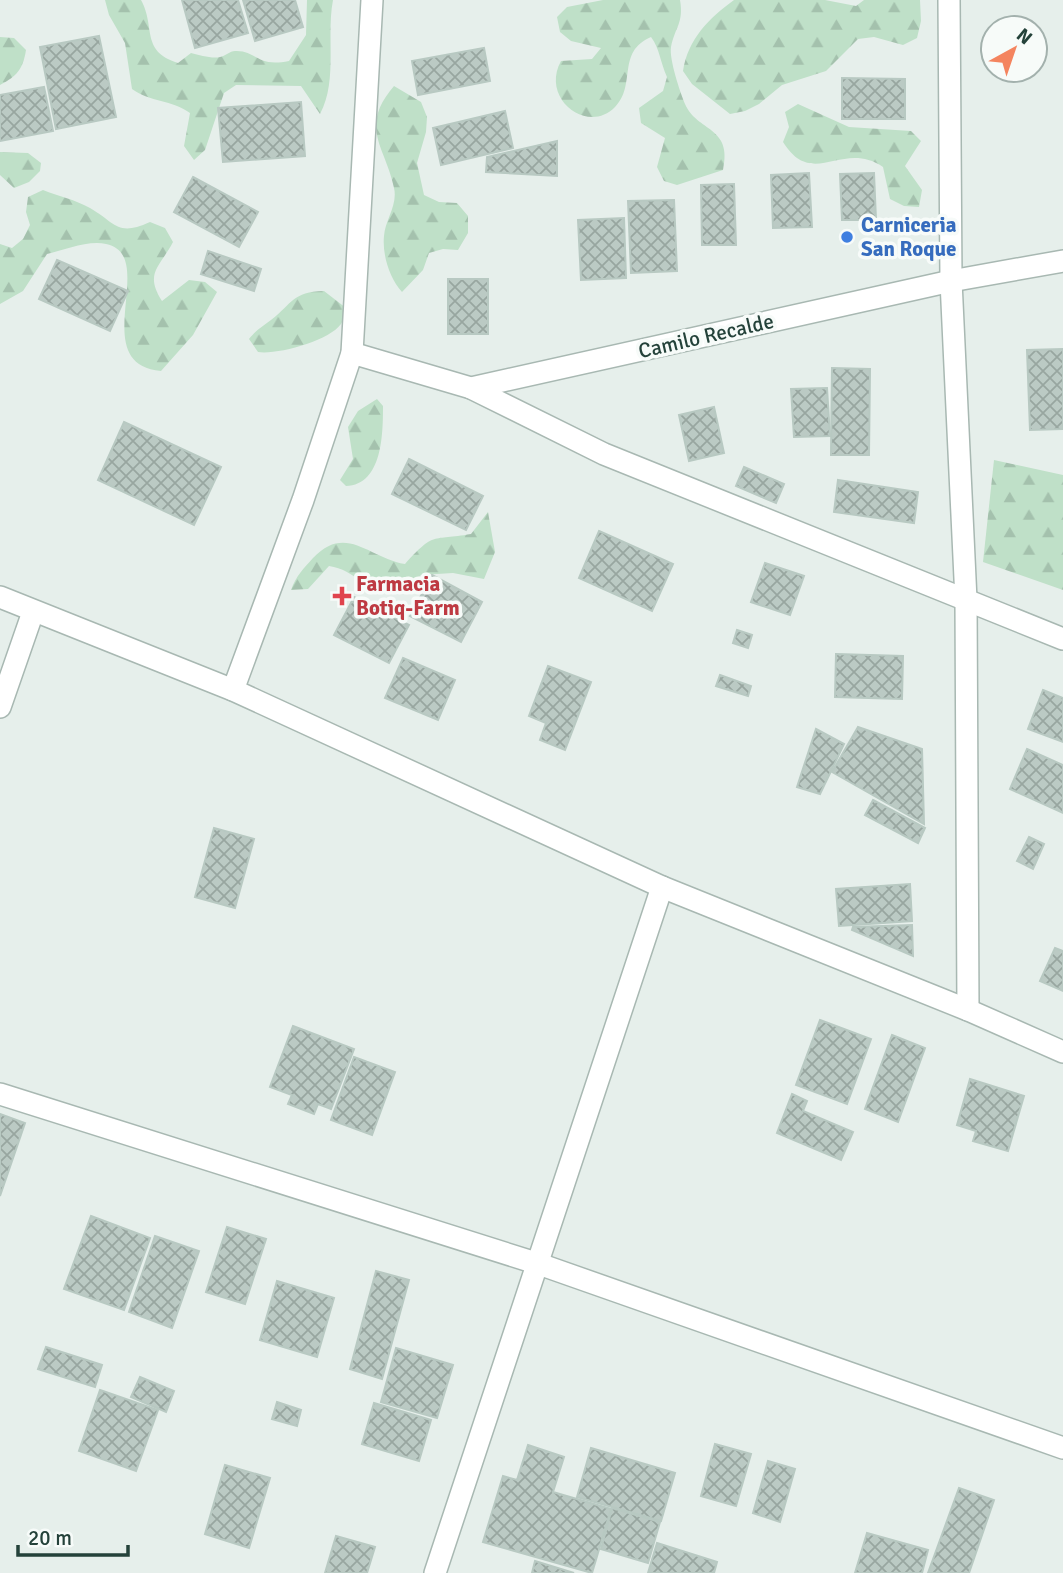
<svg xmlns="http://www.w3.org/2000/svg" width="1063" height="1573" font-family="Signika,sans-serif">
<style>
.forest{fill:url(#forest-firs)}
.building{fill:url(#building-cross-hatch);stroke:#b8c9c2;stroke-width:2}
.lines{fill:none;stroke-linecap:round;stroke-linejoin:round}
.street-casing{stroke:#a8b8b2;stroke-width:24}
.street{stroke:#fff;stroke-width:21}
.shop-dot{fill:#3f7fe0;stroke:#f7fbf9;stroke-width:2.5}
.health-dot{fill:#e0444e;stroke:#f7fbf9;stroke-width:2.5}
.labels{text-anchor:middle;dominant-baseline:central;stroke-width:7;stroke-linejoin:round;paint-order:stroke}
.shop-label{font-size:21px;font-weight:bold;fill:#366cbe;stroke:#f7fbf9;text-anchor:start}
.street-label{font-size:21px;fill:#24423a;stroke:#f7fbf9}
.health-label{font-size:21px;font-weight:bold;fill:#be3a42;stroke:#f7fbf9;text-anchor:start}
</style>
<defs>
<pattern id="forest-firs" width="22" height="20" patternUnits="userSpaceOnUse" patternTransform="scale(1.75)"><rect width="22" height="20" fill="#bfe0c8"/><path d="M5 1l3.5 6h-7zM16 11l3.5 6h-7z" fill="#a4c1ad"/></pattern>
<pattern id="building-cross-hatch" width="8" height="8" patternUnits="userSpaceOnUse" patternTransform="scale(1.75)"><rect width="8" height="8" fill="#bbcac4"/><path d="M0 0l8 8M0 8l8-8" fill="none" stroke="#98a6a0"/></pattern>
</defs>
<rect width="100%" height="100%" fill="#e6efeb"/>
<g class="forest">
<path d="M 105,0 L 141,0 C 156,27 140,51 178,63 L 191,53 C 200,55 212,59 220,57 C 225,56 230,51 235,51 C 257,50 256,68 289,61 L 306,35 L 307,0 L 333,0 C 326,36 338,81 320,114 L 301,86 L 236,85 L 224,93 L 205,150 L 194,160 L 184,146 L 190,113 C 172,100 150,102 132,89 L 125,43 L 109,15 Z"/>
<path d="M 603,0 L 680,0 C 684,23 675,27 671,47 C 669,59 680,92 685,104 C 697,132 733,126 723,170 L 677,185 L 664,181 L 657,167 L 665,138 L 641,123 L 639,108 L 663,91 L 667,77 C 660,62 660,49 651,37 C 616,52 637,85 615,107 C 588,135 540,99 561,61 L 592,59 L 601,48 L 571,41 L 560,32 L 557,17 L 567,7 Z"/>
<path d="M 734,0 L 825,0 L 856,6 L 864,0 L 920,0 L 921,21 L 917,38 L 903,45 L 874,37 L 858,39 L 826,71 L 782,85 L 759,104 L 745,111 L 730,114 L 692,84 L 683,71 C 688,39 709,18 734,0 Z"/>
<path d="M 0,37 L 14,38 L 26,50 C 23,69 17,76 0,85 Z"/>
<path d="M 394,86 L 421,102 L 427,117 L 426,132 L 417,163 L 424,195 L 439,202 L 457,203 L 468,216 L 468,233 L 458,250 L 443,249 L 429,253 L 423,270 L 402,292 C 390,279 382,255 384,236 C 385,220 398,205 394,188 C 386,147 358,128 394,86 Z"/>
<path d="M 798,104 L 849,127 L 911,131 L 921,141 L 905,166 L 922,190 L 919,207 L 904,206 L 890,199 L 883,167 C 842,139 813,190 783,142 L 789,127 L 785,112 Z"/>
<polygon points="0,152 28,153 41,163 40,171 29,182 14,188 0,175"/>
<path d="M 43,190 C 58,196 76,200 90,208 C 116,223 117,237 150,222 L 165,228 L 173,242 C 160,267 144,273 162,301 L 189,280 L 205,282 L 217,292 L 193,335 L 161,371 C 85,364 160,255 106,244 C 88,240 65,250 47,254 L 23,291 L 0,304 L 0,244 L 12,248 L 23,239 L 30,225 L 26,212 L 28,197 Z"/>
<path d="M 324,291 L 346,308 C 345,313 344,320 341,324 C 329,341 277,355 258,352 L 249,339 C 256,330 262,327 271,320 C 293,303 292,292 324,291 Z"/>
<path d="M 377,399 L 383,406 C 383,432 383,485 346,486 L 340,480 L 353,459 L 348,427 L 358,411 Z"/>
<polygon points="994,460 1063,475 1063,590 983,562"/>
<path d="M 488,512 L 495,552 L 484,579 L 453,573 L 421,575 C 377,619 367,571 329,566 L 308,589 L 291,590 C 296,576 304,568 313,558 C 346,523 369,558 405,564 C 435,531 431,541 471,534 Z"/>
</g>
<g class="building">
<polygon points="182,0 238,0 248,33 195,48"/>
<polygon points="243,0 295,0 303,27 255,41"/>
<polygon points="99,36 116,117 56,129 40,47"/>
<polygon points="484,48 490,81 418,95 412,61"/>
<polygon points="842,78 905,79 905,119 842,119"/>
<polygon points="44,87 53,131 0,141 0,95"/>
<polygon points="301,102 305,156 223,162 218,108"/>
<polygon points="505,111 513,148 441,165 433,128"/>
<polygon points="557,141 557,176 486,172 487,157"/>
<polygon points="809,173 812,227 773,228 771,175"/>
<polygon points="874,173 876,220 842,220 840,174"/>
<polygon points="193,177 258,212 239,247 174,212"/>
<polygon points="734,184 736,245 702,245 701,185"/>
<polygon points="674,200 677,271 631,273 628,201"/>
<polygon points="624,218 626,278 581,280 578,220"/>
<polygon points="208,251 261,269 254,291 201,274"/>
<polygon points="57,260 128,291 110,331 39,299"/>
<rect x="448" y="279" width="40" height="55"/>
<polygon points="1063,349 1063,429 1030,430 1027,350"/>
<polygon points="832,368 870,369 869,455 831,455"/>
<polygon points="827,388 830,436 794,437 791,389"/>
<polygon points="714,407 724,453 689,461 679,415"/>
<polygon points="124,422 221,467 194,525 98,480"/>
<polygon points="409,459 483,496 466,530 392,494"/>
<polygon points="744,467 784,484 776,503 736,486"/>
<polygon points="838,480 918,492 914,523 834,512"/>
<polygon points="599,531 673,564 652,611 579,578"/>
<polygon points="765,563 804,576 790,615 751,602"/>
<polygon points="432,575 482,602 461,642 410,616"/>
<polygon points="354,597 409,625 389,663 334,635"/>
<polygon points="737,630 752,635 748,648 733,643"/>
<polygon points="836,654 903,656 902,699 835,697"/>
<polygon points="403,658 455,680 438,720 385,698"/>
<polygon points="548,666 591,682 565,750 540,740 546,723 529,716"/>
<polygon points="720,675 751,686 748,696 716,686"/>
<polygon points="1043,690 1063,698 1063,742 1028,729"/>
<polygon points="858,727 922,749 924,824 832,772"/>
<polygon points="816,729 844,744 820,794 797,787"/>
<polygon points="1027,749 1063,765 1063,813 1010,789"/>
<polygon points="873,800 925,828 918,843 865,815"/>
<polygon points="214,828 254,839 235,908 195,897"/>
<polygon points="1029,837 1044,844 1033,869 1017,861"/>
<polygon points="910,884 912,921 839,926 836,889"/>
<polygon points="912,925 913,956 852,930 853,927"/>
<polygon points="1055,948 1063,951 1063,991 1040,981"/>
<polygon points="820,1020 871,1039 847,1104 796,1085"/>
<polygon points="293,1026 354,1049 331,1109 318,1104 314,1114 288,1104 292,1095 270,1087"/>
<polygon points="892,1035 925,1048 898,1122 865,1109"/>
<polygon points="354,1057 395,1072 372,1135 331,1120"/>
<polygon points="970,1079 1024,1096 1008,1151 973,1141 976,1131 957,1125"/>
<polygon points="792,1094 807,1101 803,1111 853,1132 841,1160 777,1133"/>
<polygon points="0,1114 25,1123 0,1196"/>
<polygon points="91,1216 150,1238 124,1310 64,1289"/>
<polygon points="227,1227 266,1239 245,1304 206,1292"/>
<polygon points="155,1236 199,1251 172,1328 129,1312"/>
<polygon points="376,1271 409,1280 382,1379 350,1369"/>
<polygon points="277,1281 334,1298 317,1357 260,1340"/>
<polygon points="46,1347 102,1365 95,1387 38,1369"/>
<polygon points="396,1348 453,1365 437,1418 381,1402"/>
<polygon points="140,1377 174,1391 166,1412 131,1397"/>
<polygon points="100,1390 158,1410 136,1471 79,1451"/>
<polygon points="277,1402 301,1410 297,1426 272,1419"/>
<polygon points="374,1403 431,1420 419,1461 362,1444"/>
<polygon points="715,1444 751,1454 736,1506 701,1496"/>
<polygon points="528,1445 564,1457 553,1492 611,1509 592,1573 483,1542 503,1476 517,1480"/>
<polygon points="591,1448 675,1473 661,1521 577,1497"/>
<polygon points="768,1461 795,1469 780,1522 753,1513"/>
<polygon points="225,1465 270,1478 249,1548 205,1534"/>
<polygon points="959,1488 994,1500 969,1573 928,1573"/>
<polygon points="612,1508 660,1522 648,1563 601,1549"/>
<polygon points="867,1533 928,1550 922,1573 855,1573"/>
<polygon points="336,1536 375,1547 367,1573 325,1573"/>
<polygon points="657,1543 717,1562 714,1573 648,1573"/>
<polygon points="535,1561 574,1573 532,1573"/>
</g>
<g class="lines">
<defs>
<g id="street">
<polyline points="949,0 951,281 966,600 968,1010"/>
<polyline points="352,353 471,388 951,281 1063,261"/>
<polyline points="471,388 604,454 1063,639"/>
<polyline points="0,597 233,690 662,887 968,1010 1063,1052"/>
<polyline points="233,690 303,500 352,353 372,0"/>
<polyline points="0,707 33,612"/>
<polyline points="0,1094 539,1264 1063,1448"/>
<polyline points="435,1573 662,887"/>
</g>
</defs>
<use href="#street" class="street-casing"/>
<use href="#street" class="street"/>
</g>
<circle class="shop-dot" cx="847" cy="237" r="7"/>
<path class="health-dot" d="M338.5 585.5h7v7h7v7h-7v7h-7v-7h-7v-7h7z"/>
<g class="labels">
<g class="shop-label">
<text x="861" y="225">Carniceria<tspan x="861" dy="24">San Roque</tspan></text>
</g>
<g class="street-label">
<text transform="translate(706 336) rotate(-13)">Camilo Recalde</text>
</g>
<g class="health-label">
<text x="356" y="584">Farmacia<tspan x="356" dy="24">Botiq-Farm</tspan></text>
</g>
</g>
<g transform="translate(1014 49) rotate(40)"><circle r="33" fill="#f7fbf9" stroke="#a3b1ad" stroke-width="2"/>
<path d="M0-5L12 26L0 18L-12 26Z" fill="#f4845f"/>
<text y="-10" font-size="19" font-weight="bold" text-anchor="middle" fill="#24423a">N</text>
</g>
<path d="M18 1545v10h110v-10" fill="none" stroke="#24423a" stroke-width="3.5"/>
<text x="28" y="1545" font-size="21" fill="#24423a" stroke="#f7fbf9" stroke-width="5" paint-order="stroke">20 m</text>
</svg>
